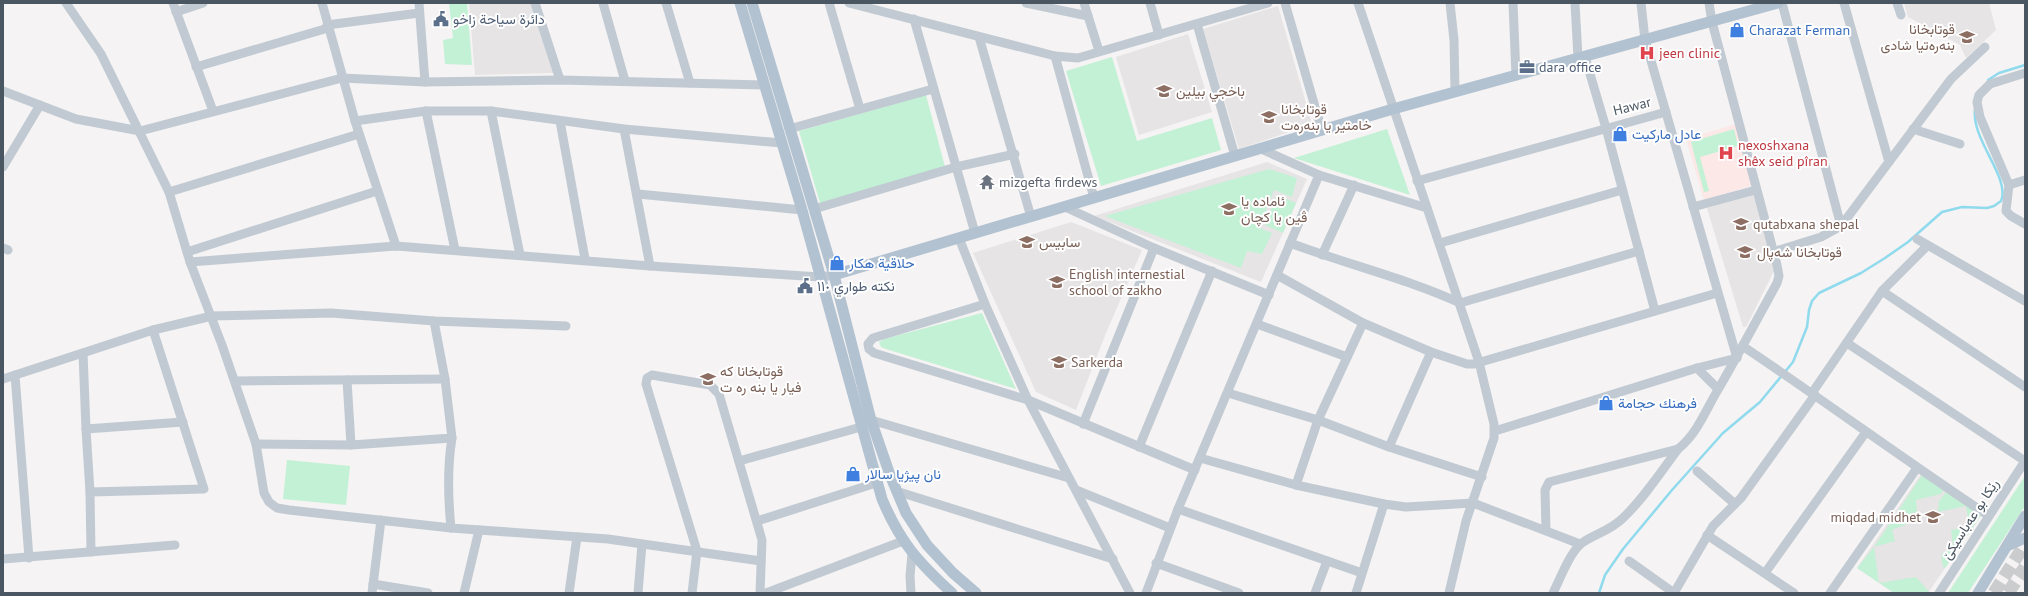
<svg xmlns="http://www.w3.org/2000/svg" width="2028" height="596" font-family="'PT Sans',Vazirmatn,sans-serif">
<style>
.education{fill:#e6e4e5}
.medical{fill:#fce8e6}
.green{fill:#c3f1d5}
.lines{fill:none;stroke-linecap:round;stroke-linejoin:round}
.stream{stroke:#90daee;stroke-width:2.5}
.highway-tunnel{stroke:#caccce;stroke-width:13;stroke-dasharray:13 6;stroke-linecap:butt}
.minor{stroke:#c1cad2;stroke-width:9}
.major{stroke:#b3c2d1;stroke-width:11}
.labels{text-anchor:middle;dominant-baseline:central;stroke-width:4;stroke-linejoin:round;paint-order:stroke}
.service-label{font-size:14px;fill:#4e5e75;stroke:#fff;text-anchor:start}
.education-label{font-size:14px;fill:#785e54;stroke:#fff;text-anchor:start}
.shop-label{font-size:14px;fill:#366cbe;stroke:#fff;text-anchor:start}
.health-label{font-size:14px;fill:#be3a42;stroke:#fff;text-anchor:start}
.street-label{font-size:14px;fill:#4a5661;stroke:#fff}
.worship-label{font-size:14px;fill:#5b616d;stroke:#fff;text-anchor:start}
</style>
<rect width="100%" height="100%" fill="#f5f3f3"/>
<g class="education">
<polygon points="469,3 532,3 553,73 475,75"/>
<polygon points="1904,3 1989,3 1996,30 1966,58 1960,45 1908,17"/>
<polygon points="1278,6 1312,124 1239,149 1203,29"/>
<polygon points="1188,34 1212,112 1139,135 1116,57"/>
<polygon points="1267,162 1307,179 1261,282 1094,216"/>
<polygon points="1755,195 1776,267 1746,327 1743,327 1707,208"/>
<polygon points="1071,222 1142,250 1106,333 1076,410 1036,392 973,253"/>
<polygon points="1921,474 1982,514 1928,593 1894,593 1857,568"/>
</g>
<polygon class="medical" points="1736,124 1754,185 1704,200 1686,139"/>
<g class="green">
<polygon points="449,3 467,3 472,65 445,64 443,40 453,38"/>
<polygon points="1112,57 1137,141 1212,118 1221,150 1101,186 1066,71"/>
<polygon points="926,95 945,167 820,203 799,131"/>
<polygon points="1387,129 1410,195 1294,158"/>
<polygon points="1734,129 1738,146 1700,157 1709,191 1704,192 1691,142"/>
<polygon points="1269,169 1297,178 1292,197 1274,190 1259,228 1272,233 1262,254 1247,251 1241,268 1105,216"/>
<polygon points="1277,195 1296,203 1283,233 1265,225"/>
<polygon points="982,313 1016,389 886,349 881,347 879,342 884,339"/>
<polygon points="287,460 350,466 346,505 283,499"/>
<polygon points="1922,475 1944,490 1941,494 1916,500 1917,511 1911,514 1907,524 1892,530 1895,541 1874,547 1879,583 1916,577 1929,592 1894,593 1857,568 1874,547"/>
<polygon points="2025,476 2025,506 1968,593 1948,593"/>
<polygon points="1947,491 1982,514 1945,568 1943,567 1941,554 1948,551 1948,547 1953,545 1951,530 1967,527 1969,525 1966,506 1938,512 1939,501"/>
</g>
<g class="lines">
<g class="stream">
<polyline points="1988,80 1999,73 2025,65"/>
<path d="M 1599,593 L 1605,575 L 1623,549 L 1672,490 L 1723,433 L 1760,402 L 1793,362 L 1807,327 L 1809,310 L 1812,301 L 1819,293 L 1861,273 L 1885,258 L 1908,242 L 1942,212 L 1962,207 L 1987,208 L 1994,206 L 2001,201 C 2011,178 1971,140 1975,109"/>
</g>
<g class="highway-tunnel">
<polyline points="1994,593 2025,544"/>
<polyline points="2008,593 2025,567"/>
</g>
<g class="minor">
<polyline points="66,3 101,54 169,192 190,262 222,345 256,444 264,493 269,502 277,508 289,510 451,528"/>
<polyline points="173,3 213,111"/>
<polyline points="322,3 355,121 396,246"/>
<polyline points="419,3 425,82"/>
<polyline points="535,3 560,80"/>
<polyline points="603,3 625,81"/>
<polyline points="666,3 690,83"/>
<polyline points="829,3 860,109"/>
<polyline points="849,3 1055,56"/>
<polyline points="1026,3 1088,16"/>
<polyline points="1084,3 1099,51"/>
<polyline points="1150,3 1159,35"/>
<polyline points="1285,3 1322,131"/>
<polyline points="1358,3 1479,362 1494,424 1494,438 1466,521 1449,593"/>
<polyline points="1450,3 1454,40 1455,92"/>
<polyline points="1513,3 1516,76"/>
<polyline points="1575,3 1578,58"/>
<polyline points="1641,3 1645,40 1737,358"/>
<polyline points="1782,3 1841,226"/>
<polyline points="1844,3 1889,162"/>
<polyline points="1897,3 1901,15"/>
<polyline points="176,12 203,3"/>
<polyline points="914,19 975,233"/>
<polyline points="1197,24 1235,156"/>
<polyline points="327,25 419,13"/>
<polyline points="979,37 1031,217"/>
<polyline points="1585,57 1606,128 1655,311"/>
<polyline points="196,67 328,28"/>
<polyline points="2025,73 1990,84 1979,95 1977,102 1980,117 2009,185 2006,211 2011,216 2025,224"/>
<polyline points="3,91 76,119 140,131 342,78 425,82 560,80 764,85"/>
<polyline points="426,111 455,250"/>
<polyline points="491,111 520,255"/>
<polyline points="355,121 426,111 491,111 624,129 782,143"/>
<polyline points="560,121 585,259"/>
<polyline points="624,129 650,266"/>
<polyline points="789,129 933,89"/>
<polyline points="1913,129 1960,144"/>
<polyline points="1261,149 1319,175 1427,208"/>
<polyline points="3,167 40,105"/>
<polyline points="1417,181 1666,112"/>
<polyline points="2009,185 2025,180"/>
<polyline points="169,192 359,134"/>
<polyline points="638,194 802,210"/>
<polyline points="1094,198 1055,56 1078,58 1268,3"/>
<polyline points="1065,207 1154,248 1269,295"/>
<polyline points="1693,207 1756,190"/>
<polyline points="814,209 956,167 1015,154"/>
<polyline points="959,238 985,304 1028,400 1130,593"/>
<polyline points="1917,239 2025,301"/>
<path d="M 1290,243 C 1346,264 1405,278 1460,303 L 1639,251"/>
<polyline points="1440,243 1622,190"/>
<polyline points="3,248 8,250"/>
<polyline points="187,252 377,191"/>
<polyline points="1773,252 1821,237 1841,226 1951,79 1985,47"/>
<polyline points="1322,255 1354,185"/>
<polyline points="190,262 396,246 650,266 820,277 834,275"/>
<polyline points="1277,275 1363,323 1431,352 1467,364 1474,364 1717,293"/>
<polyline points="1882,291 2025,387"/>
<polyline points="985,304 873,338 868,344 869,349 874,353 1028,400 1195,470"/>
<polyline points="1257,324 1347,357"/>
<polyline points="1847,343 2025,461"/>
<path d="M 1744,347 C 1826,402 1906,461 1989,516"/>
<polyline points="83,353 86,429"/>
<polyline points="1697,368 1718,389"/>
<polyline points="15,375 29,558"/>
<polyline points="3,379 153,330 212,316 331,313 434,321 566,326"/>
<polyline points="347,380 351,445"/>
<polyline points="235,381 445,379"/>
<polyline points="1228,393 1318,420 1389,447 1482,477"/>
<polyline points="1812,393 1882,291 1927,246"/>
<polyline points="871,420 1069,478"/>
<polyline points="1083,424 1154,248"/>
<polyline points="1495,431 1697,368 1737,358"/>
<path d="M 452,438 C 447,468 448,498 451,528 L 608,539 L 761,561"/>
<polyline points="256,444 351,445 452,438 445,379 434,321"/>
<polyline points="1139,447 1212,271"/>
<polyline points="1389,447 1431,352"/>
<polyline points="1200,458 1296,485 1384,504 1406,507 1473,503 1580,544"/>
<polyline points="739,461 861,427"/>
<polyline points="1697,471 1735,504"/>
<polyline points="1296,485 1318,420 1363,323"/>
<polyline points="1076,490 1170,528"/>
<polyline points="896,491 1113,559"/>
<polyline points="90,492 86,429 183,422"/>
<polyline points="1178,509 1362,573"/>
<polyline points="757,521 876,483"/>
<path d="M 1546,530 L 1545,490 L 1549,482 L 1678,449 C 1698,433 1706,409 1719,388 C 1739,353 1758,318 1777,283 L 1779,276 L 1777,265 L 1712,22 L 1709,3"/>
<polyline points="1707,535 1794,593"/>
<polyline points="91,552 90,492 204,489 153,330"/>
<polyline points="3,559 175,545"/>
<polyline points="1629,561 1674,593"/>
<polyline points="1156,563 1239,593"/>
<polyline points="1765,573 1866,432"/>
<polyline points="373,584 428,593"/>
<polyline points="372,593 381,520"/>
<polyline points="464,593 479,530"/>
<polyline points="569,593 577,537"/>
<polyline points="638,593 642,544"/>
<polyline points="692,593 697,551 646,384 647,378 652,375 710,385 719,394 762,540 760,593"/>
<polyline points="766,593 903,541"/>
<polyline points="911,593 910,576 912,554"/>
<polyline points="1146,593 1178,509 1319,175"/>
<polyline points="1315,593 1327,561"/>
<polyline points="1356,593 1384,504"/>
<path d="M 1553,593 C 1560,579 1570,552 1582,543 C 1594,534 1610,531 1623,518 C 1644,498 1660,473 1678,449"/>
<polyline points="1674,593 1713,526 1741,498 1815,395"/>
<polyline points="1830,593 1917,468"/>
<polyline points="1939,593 2025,461"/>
</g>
<g class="major">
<path d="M 740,3 L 802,210 L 882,499 C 900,542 918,562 952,593"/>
<polyline points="752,3 834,275 871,420 890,475 906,513 927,545 953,573 976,593"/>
<polyline points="834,275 1393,109 1778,3"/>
<polyline points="2007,546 2025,538"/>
<polyline points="1978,593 2025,516"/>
</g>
</g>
<defs>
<symbol id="civic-bare" viewBox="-9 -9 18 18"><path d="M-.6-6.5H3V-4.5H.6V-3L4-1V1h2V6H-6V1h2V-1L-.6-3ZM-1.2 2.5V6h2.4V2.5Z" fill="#5c6f8a" stroke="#fff" stroke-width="2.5" paint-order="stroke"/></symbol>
<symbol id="shop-bare" viewBox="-9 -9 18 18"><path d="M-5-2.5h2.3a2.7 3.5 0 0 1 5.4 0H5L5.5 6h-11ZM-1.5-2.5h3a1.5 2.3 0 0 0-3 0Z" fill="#3f7fe0" stroke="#fff" stroke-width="2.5" paint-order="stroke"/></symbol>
<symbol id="school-bare" viewBox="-9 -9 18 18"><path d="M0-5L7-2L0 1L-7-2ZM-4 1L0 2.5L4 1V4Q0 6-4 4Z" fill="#8d6e63" stroke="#fff" stroke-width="2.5" paint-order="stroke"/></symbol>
<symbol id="hospital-bare" viewBox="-9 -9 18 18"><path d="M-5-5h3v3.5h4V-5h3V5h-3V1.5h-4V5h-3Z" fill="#e0444e" stroke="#fff" stroke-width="2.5" paint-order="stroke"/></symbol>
<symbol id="office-bare" viewBox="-9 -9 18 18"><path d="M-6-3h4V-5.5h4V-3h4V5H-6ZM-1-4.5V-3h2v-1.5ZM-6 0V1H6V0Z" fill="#5c6f8a" stroke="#fff" stroke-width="2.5" paint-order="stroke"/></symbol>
<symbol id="temple-bare" viewBox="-9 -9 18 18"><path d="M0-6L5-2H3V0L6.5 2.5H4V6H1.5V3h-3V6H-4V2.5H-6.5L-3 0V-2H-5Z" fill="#6b7280" stroke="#fff" stroke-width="2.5" paint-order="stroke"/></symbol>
</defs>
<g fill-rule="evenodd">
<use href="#civic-bare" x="430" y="8" width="22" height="22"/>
<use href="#shop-bare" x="1726" y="19" width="22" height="22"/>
<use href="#school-bare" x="1956" y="26" width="22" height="22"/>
<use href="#hospital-bare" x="1636" y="42" width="22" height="22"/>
<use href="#office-bare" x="1516" y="56" width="22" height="22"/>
<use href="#school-bare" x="1153" y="80" width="22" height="22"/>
<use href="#school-bare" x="1258" y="106" width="22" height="22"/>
<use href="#shop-bare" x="1609" y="123" width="22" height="22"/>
<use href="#hospital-bare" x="1715" y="142" width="22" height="22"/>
<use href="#temple-bare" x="976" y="171" width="22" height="22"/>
<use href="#school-bare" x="1218" y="198" width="22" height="22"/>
<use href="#school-bare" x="1730" y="213" width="22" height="22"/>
<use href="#school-bare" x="1016" y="231" width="22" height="22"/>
<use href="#school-bare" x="1734" y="241" width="22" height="22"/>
<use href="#shop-bare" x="826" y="252" width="22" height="22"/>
<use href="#school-bare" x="1046" y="271" width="22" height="22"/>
<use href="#civic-bare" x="794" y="275" width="22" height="22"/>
<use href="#school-bare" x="1048" y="351" width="22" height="22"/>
<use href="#school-bare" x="697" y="368" width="22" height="22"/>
<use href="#shop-bare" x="1595" y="392" width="22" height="22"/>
<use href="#shop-bare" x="842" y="463" width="22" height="22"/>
<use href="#school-bare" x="1922" y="506" width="22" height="22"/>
</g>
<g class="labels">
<g class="service-label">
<text x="453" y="19">دائرة سياحة زاخو</text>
<text x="1539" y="67">dara office</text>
<text x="817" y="286">نكته طواري ١١٠</text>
</g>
<g class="education-label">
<text x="1955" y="29" text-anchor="end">قوتابخانا<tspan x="1955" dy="16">بنەرەتیا شادی</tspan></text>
<text x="1176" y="91">باخجي بيلين</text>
<text x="1281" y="109">قوتابخانا<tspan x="1281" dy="16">خامتیر یا بنەرەت</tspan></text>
<text x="1241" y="201">ئاماده یا<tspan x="1241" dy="16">ڤین یا کچان</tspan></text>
<text x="1753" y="224">qutabxana shepal</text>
<text x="1039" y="242">سابيس</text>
<text x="1757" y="252">قوتابخانا شەپال</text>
<text x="1069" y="274">English internestial<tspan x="1069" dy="16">school of zakho</tspan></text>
<text x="1071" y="362">Sarkerda</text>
<text x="720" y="371">قوتابخانا كه<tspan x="720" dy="16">فيار يا بنه ره ت</tspan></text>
<text x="1921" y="517" text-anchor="end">miqdad midhet</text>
</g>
<g class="shop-label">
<text x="1749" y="30">Charazat Ferman</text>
<text x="1632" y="134">عادل ماركيت</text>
<text x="849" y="263">حلاقية هكار</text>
<text x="1618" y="403">فرهنك حجامة</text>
<text x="865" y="474">نان پيژيا سالار</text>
</g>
<g class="health-label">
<text x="1659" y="53">jeen clinic</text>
<text x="1738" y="145">nexoshxana<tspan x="1738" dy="16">shêx seid pîran</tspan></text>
</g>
<g class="street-label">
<text transform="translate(1632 106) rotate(-14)">Hawar</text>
<text transform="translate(1970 519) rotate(-57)">رێكا بو عه‌باسيكێ</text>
</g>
<g class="worship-label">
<text x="999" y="182">mizgefta firdews</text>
</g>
</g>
<rect width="2028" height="596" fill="none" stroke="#4a5661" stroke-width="8"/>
</svg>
